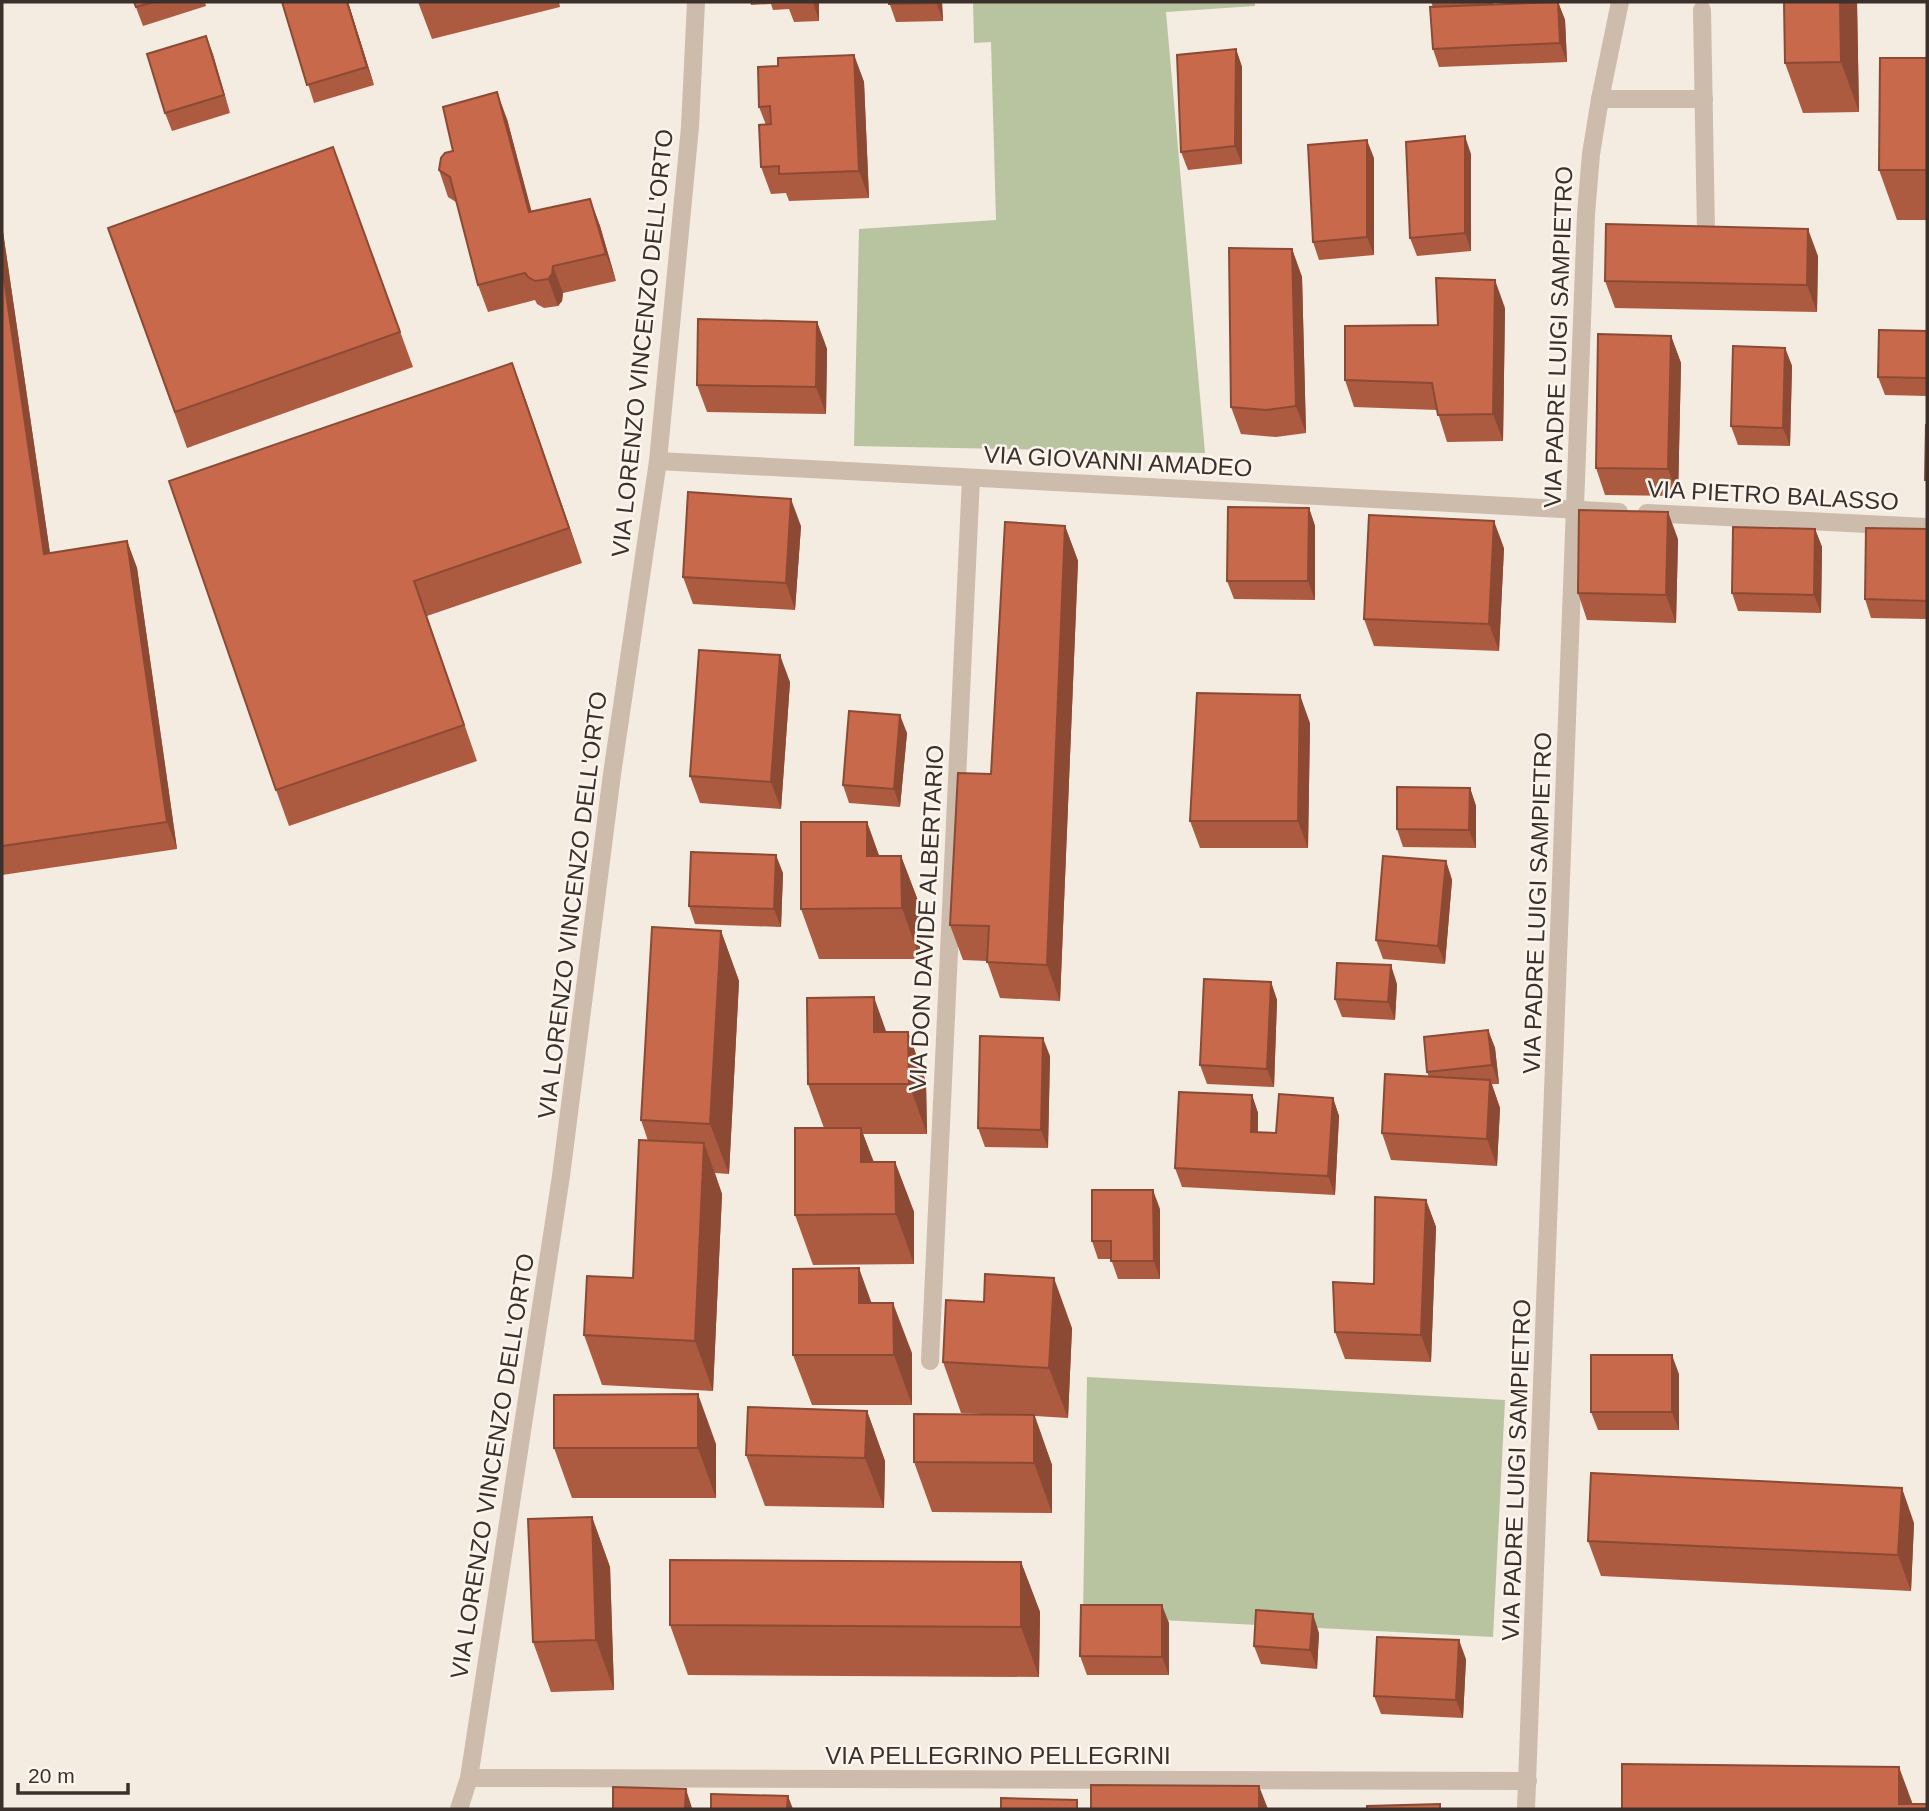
<svg xmlns="http://www.w3.org/2000/svg" width="1929" height="1811" font-family="Helvetica,sans-serif">
<style>
.green{fill:#b8c4a0}
.lines{fill:none;stroke-linecap:round;stroke-linejoin:round}
.lane{stroke:#cdbbac;stroke-width:18}
.street{stroke:#cdbbac;stroke-width:18}
.wall{fill:#ac5a40}
.shaded-wall{fill:#8c4a34}
.building{fill:#c8694b;stroke:#8c4a34;stroke-width:2}
.labels{text-anchor:middle;dominant-baseline:central;stroke-width:5;stroke-linejoin:round;paint-order:stroke}
.street-label{font-size:24px;fill:#3b302b;stroke:#fbf5ee}
</style>
<rect width="100%" height="100%" fill="#f4ebe1"/>
<g class="green">
<polygon points="973,2 1255,2 1255,6 1166,12 1205,453 854,446 859,229 996,220 991,42 974,43"/>
<polygon points="1087,1377 1505,1400 1493,1637 1083,1616"/>
</g>
<g class="lines">
<g class="lane">
<polyline points="1702,10 1706,233"/>
<polyline points="1600,99 1704,99"/>
</g>
<g class="street">
<polyline points="658,461 1619,512"/>
<polyline points="1647,513 1927,527"/>
<polyline points="930,1361 971,478"/>
<polyline points="469,1778 1528,1781"/>
<polyline points="459,1809 469,1778 561,1176 612,774 658,461 690,127 696,2"/>
<polyline points="1526,1809 1586,214 1591,154 1600,99 1620,2"/>
</g>
</g>
<g class="wall">
<polygon points="134,2 205,2 206,6 143,26"/>
<polygon points="282,2 348,2 374,85 314,103"/>
<polygon points="418,2 559,2 560,7 432,39"/>
<polygon points="750,2 819,2 819,21 794,22 789,9 773,10 771,4 751,5"/>
<polygon points="889,2 942,2 943,21 896,22"/>
<polygon points="1431,2 1493,2 1493,5 1558,2 1565,20 1567,62 1439,67 1433,49 1433,7"/>
<polygon points="1857,2 1859,112 1803,113 1785,63"/>
<polygon points="206,36 230,113 172,131 165,113"/>
<polygon points="1236,49 1242,67 1242,164 1188,170 1181,152"/>
<polygon points="854,55 864,82 869,198 789,201 786,193 771,194 761,167 766,125 759,107 778,66"/>
<polygon points="1927,58 1927,220 1897,220 1879,170"/>
<polygon points="507,119 531,212 590,199 600,226 616,281 563,293 562,301 558,306 544,308 537,304 535,300 488,312 478,285 456,202 448,197 439,170 453,151"/>
<polygon points="333,147 413,367 187,448 108,228"/>
<polygon points="1471,154 1471,251 1417,256 1410,238"/>
<polygon points="1374,158 1374,255 1319,260 1313,242"/>
<polygon points="2,225 50,553 127,541 137,568 177,849 2,875"/>
<polygon points="1292,249 1302,277 1306,433 1276,437 1241,434 1231,407"/>
<polygon points="1818,256 1817,312 1615,308 1605,281"/>
<polygon points="1505,308 1503,441 1447,442 1437,410 1354,407 1345,380"/>
<polygon points="817,322 827,349 826,414 707,412 697,385"/>
<polygon points="1927,331 1927,396 1885,395 1878,377"/>
<polygon points="1671,336 1681,363 1678,496 1605,495 1596,468"/>
<polygon points="1785,348 1792,366 1790,446 1738,445 1731,426"/>
<polygon points="512,363 582,563 427,616 477,761 289,826 276,790"/>
<polygon points="1309,508 1315,526 1315,600 1234,599 1227,581"/>
<polygon points="801,526 795,610 693,604 683,577"/>
<polygon points="1065,526 1078,561 1060,1001 1000,998 987,961 963,960 950,925 991,774"/>
<polygon points="1815,529 1822,547 1821,613 1738,611 1732,593"/>
<polygon points="1927,529 1927,619 1871,618 1865,599"/>
<polygon points="1678,539 1676,623 1587,620 1578,593"/>
<polygon points="1504,548 1499,651 1374,646 1364,619"/>
<polygon points="790,682 781,809 700,803 690,776"/>
<polygon points="1310,723 1308,848 1200,848 1190,821"/>
<polygon points="907,733 900,807 849,803 843,785"/>
<polygon points="1470,788 1476,806 1476,848 1403,847 1397,829"/>
<polygon points="867,822 879,856 901,856 920,906 920,959 819,959 801,909"/>
<polygon points="1446,861 1452,880 1445,964 1383,959 1376,940"/>
<polygon points="783,873 781,927 695,924 689,906"/>
<polygon points="721,931 739,981 729,1174 715,1173 722,1194 713,1391 602,1385 584,1335 633,1278 648,1141 641,1120"/>
<polygon points="1271,982 1277,1000 1274,1087 1207,1084 1200,1065"/>
<polygon points="1397,984 1395,1020 1342,1017 1335,999"/>
<polygon points="1488,1030 1495,1048 1499,1084 1492,1084 1500,1108 1497,1166 1391,1160 1382,1133 1429,1077 1427,1072"/>
<polygon points="886,1032 908,1032 926,1082 927,1134 863,1134 874,1162 895,1162 914,1212 914,1264 813,1265 795,1215 824,1128 808,1084"/>
<polygon points="1050,1056 1048,1148 985,1147 978,1128"/>
<polygon points="1252,1095 1258,1113 1258,1132 1276,1133 1333,1098 1339,1116 1335,1195 1182,1187 1175,1168"/>
<polygon points="1426,1200 1436,1227 1431,1362 1345,1359 1335,1332 1374,1284"/>
<polygon points="1160,1209 1160,1279 1118,1279 1111,1259 1098,1259 1092,1241"/>
<polygon points="1072,1328 1068,1418 1035,1416 1052,1465 1052,1513 932,1512 914,1462 1006,1415 961,1413 943,1362"/>
<polygon points="912,1353 912,1405 812,1405 793,1355"/>
<polygon points="1679,1374 1679,1430 1598,1430 1591,1412"/>
<polygon points="867,1411 885,1461 884,1508 765,1506 746,1455"/>
<polygon points="716,1444 716,1498 572,1498 554,1448"/>
<polygon points="592,1517 610,1567 614,1690 551,1692 533,1642"/>
<polygon points="1914,1523 1911,1591 1601,1576 1588,1541"/>
<polygon points="1021,1562 1040,1612 1039,1677 688,1675 670,1625"/>
<polygon points="1169,1623 1169,1675 1087,1675 1080,1656"/>
<polygon points="1319,1633 1317,1669 1261,1664 1254,1646"/>
<polygon points="1466,1659 1463,1718 1381,1714 1374,1696"/>
</g>
<g class="shaded-wall">
<polygon points="347,2 348,2 374,85 367,67"/>
<polygon points="813,2 819,2 819,21"/>
<polygon points="936,2 942,2 943,21"/>
<polygon points="1558,2 1565,20 1567,62 1560,43"/>
<polygon points="1840,2 1857,2 1859,112 1841,62"/>
<polygon points="206,36 213,54 230,113 224,95"/>
<polygon points="1236,49 1242,67 1242,164 1235,146"/>
<polygon points="854,55 864,82 869,198 859,171"/>
<polygon points="497,92 507,119 539,239 529,212"/>
<polygon points="1465,136 1471,154 1471,251 1465,233"/>
<polygon points="1367,140 1374,158 1374,255 1367,237"/>
<polygon points="590,199 600,226 616,281 606,254"/>
<polygon points="2,225 54,581 44,554 2,265"/>
<polygon points="1808,229 1818,256 1817,312 1807,285"/>
<polygon points="1292,249 1302,277 1306,433 1296,406"/>
<polygon points="553,266 563,293 562,301 558,306 548,279"/>
<polygon points="1495,280 1505,308 1503,441 1493,414"/>
<polygon points="817,322 827,349 826,414 816,387"/>
<polygon points="1671,336 1681,363 1678,496 1668,469"/>
<polygon points="1785,348 1792,366 1790,446 1783,428"/>
<polygon points="512,363 525,398 582,563 569,528"/>
<polygon points="791,499 801,526 795,610 786,583"/>
<polygon points="1309,508 1315,526 1315,600 1308,581"/>
<polygon points="1668,512 1678,539 1676,623 1666,595"/>
<polygon points="1494,521 1504,548 1499,651 1489,624"/>
<polygon points="1065,526 1078,561 1060,1001 1047,965"/>
<polygon points="1815,529 1822,547 1821,613 1814,595"/>
<polygon points="127,541 137,568 177,849 167,822"/>
<polygon points="780,655 790,682 781,809 771,782"/>
<polygon points="1300,695 1310,723 1308,848 1298,821"/>
<polygon points="900,715 907,733 900,807 894,789"/>
<polygon points="1470,788 1476,806 1476,848 1469,830"/>
<polygon points="867,822 885,872 867,856"/>
<polygon points="776,855 783,873 781,927 774,909"/>
<polygon points="901,856 920,906 920,959 902,908"/>
<polygon points="1446,861 1452,880 1445,964 1438,946"/>
<polygon points="721,931 739,981 729,1174 710,1124"/>
<polygon points="1391,965 1397,984 1395,1020 1388,1002"/>
<polygon points="1271,982 1277,1000 1274,1087 1267,1069"/>
<polygon points="874,997 892,1048 874,1032"/>
<polygon points="1488,1030 1495,1048 1499,1084 1492,1065"/>
<polygon points="908,1032 926,1082 927,1134 909,1084"/>
<polygon points="1043,1038 1050,1056 1048,1148 1041,1130"/>
<polygon points="1490,1080 1500,1108 1497,1166 1487,1139"/>
<polygon points="1252,1095 1258,1113 1257,1150 1251,1132"/>
<polygon points="1333,1098 1339,1116 1335,1195 1328,1176"/>
<polygon points="861,1128 879,1178 861,1162"/>
<polygon points="704,1143 722,1194 713,1391 695,1341"/>
<polygon points="895,1162 914,1212 914,1264 896,1214"/>
<polygon points="1153,1190 1160,1209 1160,1279 1154,1261"/>
<polygon points="1426,1200 1436,1227 1431,1362 1421,1335"/>
<polygon points="859,1268 877,1318 859,1303"/>
<polygon points="1054,1278 1072,1328 1068,1418 1049,1368"/>
<polygon points="893,1303 912,1353 912,1405 894,1355"/>
<polygon points="1672,1355 1679,1374 1679,1430 1672,1412"/>
<polygon points="698,1394 716,1444 716,1498 698,1448"/>
<polygon points="867,1411 885,1461 884,1508 865,1458"/>
<polygon points="1034,1415 1052,1465 1052,1513 1034,1463"/>
<polygon points="1902,1488 1914,1523 1911,1591 1898,1555"/>
<polygon points="592,1517 610,1567 614,1690 596,1640"/>
<polygon points="1021,1562 1040,1612 1039,1677 1021,1627"/>
<polygon points="1162,1605 1169,1623 1169,1675 1162,1657"/>
<polygon points="1313,1614 1319,1633 1317,1669 1310,1650"/>
<polygon points="1459,1640 1466,1659 1463,1718 1456,1700"/>
<polygon points="1899,1767 1912,1802 1912,1809 1899,1804"/>
<polygon points="1259,1786 1268,1809 1259,1809"/>
<polygon points="686,1789 692,1808 692,1809 685,1809"/>
<polygon points="788,1796 793,1809 787,1809"/>
</g>
<g class="building">
<polygon points="134,2 154,2 136,7"/>
<polygon points="282,2 347,2 367,67 307,85"/>
<polygon points="889,2 936,2 936,3 889,4"/>
<polygon points="1558,2 1560,43 1433,49 1430,7"/>
<polygon points="1784,2 1840,2 1841,62 1785,63"/>
<polygon points="206,36 224,95 165,113 147,54"/>
<polygon points="1236,49 1235,146 1181,152 1177,55"/>
<polygon points="854,55 859,171 779,174 779,166 761,167 759,125 771,124 770,106 759,107 758,67 778,66 778,58"/>
<polygon points="1880,58 1927,58 1927,170 1879,170"/>
<polygon points="497,92 529,212 590,199 606,254 553,266 552,274 548,279 535,281 528,277 525,273 478,285 450,177 439,170 441,158 445,153 453,151 443,107"/>
<polygon points="1465,136 1465,233 1410,238 1406,142"/>
<polygon points="1367,140 1367,237 1313,242 1308,145"/>
<polygon points="333,147 400,332 175,412 108,228"/>
<polygon points="1606,224 1808,229 1807,285 1605,281"/>
<polygon points="1229,248 1292,249 1296,406 1266,410 1231,407"/>
<polygon points="2,265 44,554 127,541 167,822 2,846"/>
<polygon points="1436,278 1495,280 1493,414 1438,415 1432,383 1345,380 1345,326 1438,325"/>
<polygon points="698,319 817,322 816,387 697,385"/>
<polygon points="1879,330 1927,331 1927,378 1878,377"/>
<polygon points="1598,334 1671,336 1668,469 1596,468"/>
<polygon points="1733,346 1785,348 1783,428 1731,426"/>
<polygon points="512,363 569,528 414,581 464,725 276,790 169,481"/>
<polygon points="1926,425 1927,425 1927,480 1925,480"/>
<polygon points="688,492 791,499 786,583 683,577"/>
<polygon points="1228,507 1309,508 1308,581 1227,581"/>
<polygon points="1579,510 1668,512 1666,595 1578,593"/>
<polygon points="1369,515 1494,521 1489,624 1364,619"/>
<polygon points="1005,522 1065,526 1047,965 987,962 989,926 950,925 958,773 991,774"/>
<polygon points="1733,527 1815,529 1814,595 1732,593"/>
<polygon points="1866,528 1927,529 1927,601 1865,599"/>
<polygon points="699,650 780,655 771,782 690,776"/>
<polygon points="1197,693 1300,695 1298,821 1190,821"/>
<polygon points="849,711 900,715 894,789 843,785"/>
<polygon points="1397,787 1470,788 1469,830 1397,829"/>
<polygon points="801,822 867,822 867,856 901,856 902,908 801,909"/>
<polygon points="691,852 776,855 774,909 689,906"/>
<polygon points="1383,856 1446,861 1438,946 1376,940"/>
<polygon points="652,927 721,931 710,1124 641,1120"/>
<polygon points="1337,963 1391,965 1388,1002 1335,999"/>
<polygon points="1204,979 1271,982 1267,1069 1200,1065"/>
<polygon points="874,997 874,1032 908,1032 909,1084 808,1084 807,998"/>
<polygon points="1488,1030 1492,1065 1427,1072 1424,1037"/>
<polygon points="980,1036 1043,1038 1041,1130 978,1128"/>
<polygon points="1385,1074 1490,1080 1487,1139 1382,1133"/>
<polygon points="1179,1092 1252,1095 1251,1132 1276,1133 1279,1094 1333,1098 1328,1176 1175,1168"/>
<polygon points="795,1128 861,1128 861,1162 895,1162 896,1214 795,1215"/>
<polygon points="639,1140 704,1143 695,1341 584,1335 587,1276 633,1278"/>
<polygon points="1092,1190 1153,1190 1154,1261 1111,1261 1111,1241 1092,1241"/>
<polygon points="1375,1197 1426,1200 1421,1335 1335,1332 1333,1282 1374,1284"/>
<polygon points="859,1268 859,1303 893,1303 894,1355 793,1355 793,1269"/>
<polygon points="985,1274 1054,1278 1049,1368 943,1362 946,1300 984,1302"/>
<rect x="1591" y="1355" width="81" height="57"/>
<polygon points="698,1394 698,1448 554,1448 554,1395"/>
<polygon points="748,1407 867,1411 865,1458 746,1455"/>
<polygon points="914,1414 1034,1415 1034,1463 914,1462"/>
<polygon points="1591,1473 1902,1488 1898,1555 1588,1541"/>
<polygon points="592,1517 596,1640 533,1642 528,1519"/>
<polygon points="670,1560 1021,1562 1021,1627 670,1625"/>
<polygon points="1081,1605 1162,1605 1162,1657 1080,1656"/>
<polygon points="1256,1610 1313,1614 1310,1650 1254,1646"/>
<polygon points="1377,1637 1459,1640 1456,1700 1374,1696"/>
<polygon points="1622,1764 1899,1767 1899,1804 1927,1804 1927,1809 1622,1809"/>
<polygon points="1091,1785 1259,1786 1259,1809 1091,1809"/>
<polygon points="613,1787 686,1789 685,1809 613,1809"/>
<polygon points="711,1794 788,1796 787,1809 711,1809"/>
<polygon points="1001,1798 1077,1800 1077,1809 1001,1809"/>
<polygon points="1440,1804 1440,1809 1367,1809 1367,1806"/>
</g>
<g class="labels">
<g class="street-label">
<text transform="translate(1558 337) rotate(-88)">VIA PADRE LUIGI SAMPIETRO</text>
<text transform="translate(642 343) rotate(-84)">VIA LORENZO VINCENZO DELL'ORTO</text>
<text transform="translate(1118 461) rotate(3)">VIA GIOVANNI AMADEO</text>
<text transform="translate(1773 495) rotate(3)">VIA PIETRO BALASSO</text>
<text transform="translate(1537 903) rotate(-88)">VIA PADRE LUIGI SAMPIETRO</text>
<text transform="translate(572 905) rotate(-83)">VIA LORENZO VINCENZO DELL'ORTO</text>
<text transform="translate(926 918) rotate(-87)">VIA DON DAVIDE ALBERTARIO</text>
<text transform="translate(492 1466) rotate(-81)">VIA LORENZO VINCENZO DELL'ORTO</text>
<text transform="translate(1516 1470) rotate(-88)">VIA PADRE LUIGI SAMPIETRO</text>
<text x="998" y="1755">VIA PELLEGRINO PELLEGRINI</text>
</g>
</g>
<rect width="1929" height="1811" fill="none" stroke="#3b302b" stroke-width="7"/>
<path d="M18 1783v10h110v-10" fill="none" stroke="#3b302b" stroke-width="3.5"/>
<text x="28" y="1783" font-size="21" fill="#3b302b" stroke="#fbf5ee" stroke-width="5" paint-order="stroke">20 m</text>
</svg>
